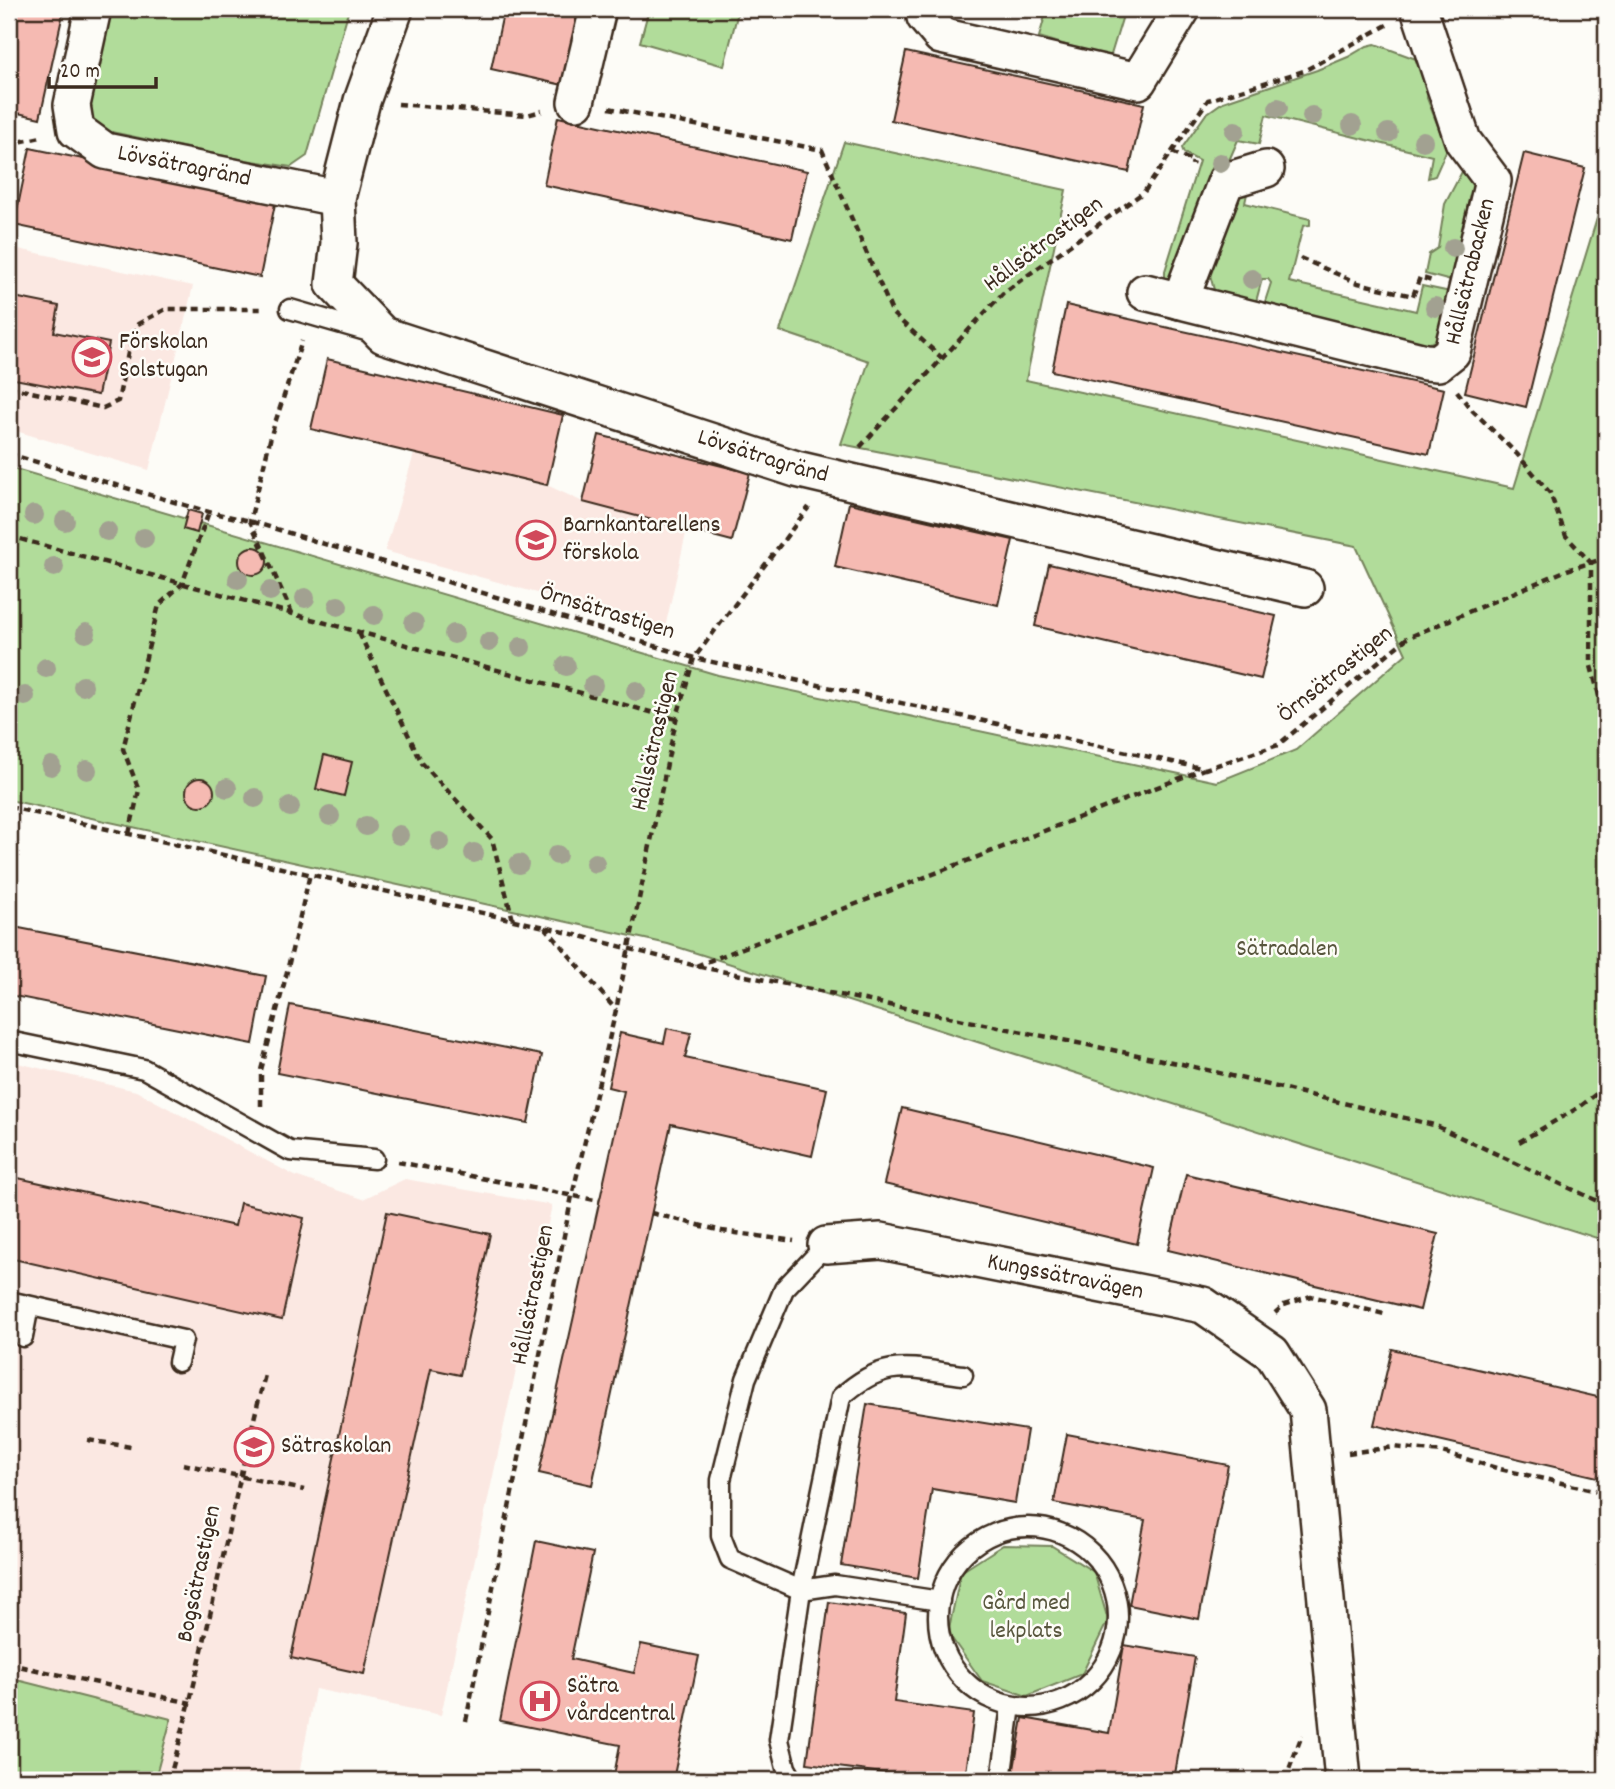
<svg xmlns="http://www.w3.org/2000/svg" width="1615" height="1789" font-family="Dekko,sans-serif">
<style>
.built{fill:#fbe8e2}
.green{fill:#b1dc9a;stroke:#76835c;stroke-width:2}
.building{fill:#f5bab2;stroke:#3b2a1e;stroke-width:2}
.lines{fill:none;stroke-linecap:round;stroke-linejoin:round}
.lane-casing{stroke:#3b2a1e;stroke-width:23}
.street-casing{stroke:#3b2a1e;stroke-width:40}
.path{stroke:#3b2a1e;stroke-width:4.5;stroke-dasharray:7 5;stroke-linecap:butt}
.lane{stroke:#fdfcf7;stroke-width:18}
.street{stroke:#fdfcf7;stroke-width:35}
.tree{fill:#a2a191}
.labels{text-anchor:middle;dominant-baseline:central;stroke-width:5;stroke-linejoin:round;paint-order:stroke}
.street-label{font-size:24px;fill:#3b2a1e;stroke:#fdfcf7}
.poi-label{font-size:24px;fill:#3b2a1e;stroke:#fdfcf7;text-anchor:start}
.park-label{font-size:24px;fill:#58563d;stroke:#fdfcf7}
</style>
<rect width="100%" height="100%" fill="#fdfcf7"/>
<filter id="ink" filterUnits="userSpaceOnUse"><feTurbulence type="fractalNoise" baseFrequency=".0143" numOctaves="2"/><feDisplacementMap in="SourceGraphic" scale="14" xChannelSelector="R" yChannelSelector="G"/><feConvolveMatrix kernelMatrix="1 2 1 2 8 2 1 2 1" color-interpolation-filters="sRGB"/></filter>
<g filter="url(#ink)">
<g class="built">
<polygon points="9,247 193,286 149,470 9,429"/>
<polygon points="414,454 547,485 583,502 687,529 665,628 385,551"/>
<polygon points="9,1061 136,1091 295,1176 363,1199 405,1179 552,1205 441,1715 315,1689 298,1780 9,1780"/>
</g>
<g class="green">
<polygon points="107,9 349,9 307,156 291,167 239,159 83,126"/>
<polygon points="649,9 726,9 738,12 724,66 640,42"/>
<polygon points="1047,9 1125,9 1110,58 1039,37"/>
<polygon points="1375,44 1427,63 1427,98 1447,149 1435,176 1428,178 1432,156 1266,115 1259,144 1238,140 1176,281 1170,282 1165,279 1165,271 1199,161 1184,153 1182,148 1206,114 1223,102 1317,70 1348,57 1367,46"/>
<polygon points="844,142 1066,190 1026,380 1514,488 1606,189 1606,1241 668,944 9,800 9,467 718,675 1217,782 1296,750 1406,654 1356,546 841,444 869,361 780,331"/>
<polygon points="1466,164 1480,171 1462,284 1425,274 1429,254 1438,248 1445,204"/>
<polygon points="1246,183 1249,184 1245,203 1310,219 1310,225 1303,226 1289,282 1416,311 1422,286 1460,294 1439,339 1426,345 1262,311 1271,283 1268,279 1262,279 1254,309 1228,304 1214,290 1209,271 1214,253"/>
<polygon points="1003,1545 1052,1546 1094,1572 1108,1620 1082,1674 1027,1696 982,1681 948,1633 961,1572"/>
<polygon points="9,1678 171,1719 155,1779 9,1780"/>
</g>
<g class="building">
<polygon points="9,9 64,9 40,118 9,111"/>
<polygon points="504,9 580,9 563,85 491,69"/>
<polygon points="861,9 888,9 887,15"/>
<polygon points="906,52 1144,104 1129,172 891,120"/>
<polygon points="558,117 807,171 792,239 544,185"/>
<polygon points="30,148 276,199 260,277 14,225"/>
<polygon points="1524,153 1585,168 1526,407 1465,392"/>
<polygon points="9,296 59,306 54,332 109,343 98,395 9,378"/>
<polygon points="1066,305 1444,389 1429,454 1052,371"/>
<polygon points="327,359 563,415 547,485 311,429"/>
<polygon points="599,435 750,473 732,541 583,502"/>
<polygon points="849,503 1013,540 998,605 835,567"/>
<polygon points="188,510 202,514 197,533 183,529"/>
<circle cx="253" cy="561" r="14"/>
<polygon points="1049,564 1276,616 1261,679 1035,626"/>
<polygon points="324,755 352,762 344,796 316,789"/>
<circle cx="200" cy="792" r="14"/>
<polygon points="14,927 266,976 253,1044 9,995 9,957"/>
<polygon points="290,1005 542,1055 528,1123 277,1073"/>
<polygon points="667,1028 691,1033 685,1058 827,1089 812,1156 671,1124 592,1485 539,1473 624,1091 608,1087 620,1033 664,1043"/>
<polygon points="902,1108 1154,1168 1137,1244 884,1184"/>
<polygon points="1186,1174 1438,1234 1420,1310 1168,1250"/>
<polygon points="9,1176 235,1226 240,1203 304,1218 282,1320 9,1258"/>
<polygon points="387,1212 490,1234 460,1375 431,1369 364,1674 291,1658"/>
<polygon points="1392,1349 1606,1399 1606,1479 1374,1425"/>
<polygon points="867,1404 1027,1430 1015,1503 932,1489 918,1578 841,1565"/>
<polygon points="1067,1434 1228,1465 1199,1619 1129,1605 1145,1520 1054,1503"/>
<polygon points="536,1541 593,1553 571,1659 634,1673 641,1644 699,1656 673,1780 613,1780 620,1745 500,1721"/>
<polygon points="829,1602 906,1613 894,1702 974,1713 965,1780 935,1780 807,1763"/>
<polygon points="1124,1645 1195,1657 1174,1780 1012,1780 1023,1718 1109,1733"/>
</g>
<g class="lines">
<defs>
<g id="lane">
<polyline points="290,309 373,333"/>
<polyline points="9,1041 144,1069 290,1151 374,1159"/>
<polyline points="826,1245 784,1289 746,1379 721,1480 721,1536 730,1559 801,1590 835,1585 940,1601"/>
<polyline points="9,1301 183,1340 178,1362"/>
<polyline points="23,1337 29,1306"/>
<circle cx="1028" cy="1617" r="90"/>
<path d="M 793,1780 L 786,1768 L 779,1740 L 801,1590 L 841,1397 C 885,1357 909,1368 963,1375"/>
<polyline points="1001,1780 1011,1706"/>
</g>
<g id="street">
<path id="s1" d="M 93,9 L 72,105 L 76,130 L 105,151 L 337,198"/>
<path id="s2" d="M 395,9 L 362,101 L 337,198 L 339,243 L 334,284 L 383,335 L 796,469 L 1305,588"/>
<polyline points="926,9 925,17 941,36 1138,81 1182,9"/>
<polyline points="576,102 598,9"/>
<path id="s3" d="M 1145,292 L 1425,362 L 1438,363 L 1452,352 L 1493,181 L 1463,141 L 1419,9"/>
<polyline points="1180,301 1226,181 1266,169"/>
<path id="s4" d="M 826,1245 L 881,1241 L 1203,1305 L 1272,1353 L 1308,1410 L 1343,1780"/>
</g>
</defs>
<use href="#lane" class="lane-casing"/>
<use href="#street" class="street-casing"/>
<g class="path">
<polyline points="398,104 527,115 542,111"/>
<polyline points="609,108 822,150 893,314 942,358"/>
<polyline points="9,144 41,137"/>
<polyline points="1172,152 1193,161 1192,165"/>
<polyline points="1300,258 1358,283 1413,296 1420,277 1432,281"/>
<polyline points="9,387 103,408 118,401 128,353 138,324 166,309 265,309"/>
<polyline points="1457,391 1469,407 1517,454 1550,493 1566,536 1591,563 1591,666 1606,721"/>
<polyline points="860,447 1003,293 1144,192 1208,100 1304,71 1387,25"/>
<polyline points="9,454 209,512 250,521 694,658 1205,769 1278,745 1407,638 1567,570 1606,558"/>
<polyline points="9,536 676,719"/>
<polyline points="292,613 250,521 272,432 302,341"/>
<polyline points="359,633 422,763 492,839 513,920"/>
<polyline points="9,807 545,927 696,966 1182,1064 1434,1125 1606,1205"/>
<polyline points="129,834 139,790 123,749 159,605 182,584 209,512"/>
<polyline points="545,927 616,1010"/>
<polyline points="696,966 1204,769"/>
<polyline points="261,1106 261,1070 284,984 310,874"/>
<polyline points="1519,1142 1581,1106 1606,1086"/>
<polyline points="398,1162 600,1201"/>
<polyline points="651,1213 722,1231 794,1241"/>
<polyline points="1275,1313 1284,1305 1311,1296 1384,1314"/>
<polyline points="88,1440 131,1447"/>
<polyline points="1348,1453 1394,1447 1442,1452 1500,1469 1606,1493"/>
<polyline points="183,1464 304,1490"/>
<polyline points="9,1664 191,1703"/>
<polyline points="466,1721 572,1196 616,1010 676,720 694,658 809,507"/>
<path d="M 169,1780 C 207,1647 230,1510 265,1375"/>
<polyline points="1285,1780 1302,1735"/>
</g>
<use href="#lane" class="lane"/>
<use href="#street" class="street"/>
</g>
<g class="tree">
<circle cx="1278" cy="108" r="10"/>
<circle cx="1312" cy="116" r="10"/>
<circle cx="1352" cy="125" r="10"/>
<circle cx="1235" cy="131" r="10"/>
<circle cx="1388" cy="133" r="10"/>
<circle cx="1423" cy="141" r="10"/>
<circle cx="1220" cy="163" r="10"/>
<circle cx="1453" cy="248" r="10"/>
<circle cx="1252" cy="279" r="10"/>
<circle cx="1435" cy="307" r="10"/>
<circle cx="34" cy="515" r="10"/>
<circle cx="65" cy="521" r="10"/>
<circle cx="107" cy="531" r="10"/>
<circle cx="144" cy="538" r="10"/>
<circle cx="54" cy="567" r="10"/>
<circle cx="238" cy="579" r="10"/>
<circle cx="270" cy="591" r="10"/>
<circle cx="305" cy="598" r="10"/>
<circle cx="338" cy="606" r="10"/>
<circle cx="374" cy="615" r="10"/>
<circle cx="414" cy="623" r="10"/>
<circle cx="86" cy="633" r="10"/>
<circle cx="454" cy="634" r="10"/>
<circle cx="489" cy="642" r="10"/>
<circle cx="521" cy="647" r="10"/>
<circle cx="566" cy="666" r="10"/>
<circle cx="46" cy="668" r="10"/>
<circle cx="593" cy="685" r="10"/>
<circle cx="83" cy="686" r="10"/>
<circle cx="636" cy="691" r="10"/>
<circle cx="25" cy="696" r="10"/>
<circle cx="51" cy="766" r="10"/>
<circle cx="87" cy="770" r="10"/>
<circle cx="227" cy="788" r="10"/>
<circle cx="255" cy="798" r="10"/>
<circle cx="290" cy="807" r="10"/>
<circle cx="330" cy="816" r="10"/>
<circle cx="366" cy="826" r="10"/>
<circle cx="399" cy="835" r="10"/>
<circle cx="440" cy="842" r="10"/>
<circle cx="474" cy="853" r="10"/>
<circle cx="557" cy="855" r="10"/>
<circle cx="595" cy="863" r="10"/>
<circle cx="519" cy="864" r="10"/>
</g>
</g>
<defs>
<symbol id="school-ring" viewBox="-11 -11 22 22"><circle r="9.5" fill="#fdfcf7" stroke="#d1495b" stroke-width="1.5"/><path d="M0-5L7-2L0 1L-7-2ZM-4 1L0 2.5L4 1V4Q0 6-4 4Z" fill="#d1495b"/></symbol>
<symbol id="hospital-ring" viewBox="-11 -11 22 22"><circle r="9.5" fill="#fdfcf7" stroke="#d1495b" stroke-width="1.5"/><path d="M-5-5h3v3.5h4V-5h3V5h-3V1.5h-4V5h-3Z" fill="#d1495b"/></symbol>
</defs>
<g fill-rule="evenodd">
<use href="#school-ring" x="70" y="335" width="44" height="44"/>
<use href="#school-ring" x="514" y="518" width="44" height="44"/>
<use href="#school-ring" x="232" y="1425" width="44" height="44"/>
<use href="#hospital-ring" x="518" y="1679" width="44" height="44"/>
</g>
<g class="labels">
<g class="street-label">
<text stroke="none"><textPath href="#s1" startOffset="240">Lövsätragränd</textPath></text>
<text transform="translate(1044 245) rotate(-37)">Hållsätrastigen</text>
<text stroke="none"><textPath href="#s3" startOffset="402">Hållsätrabacken</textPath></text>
<text stroke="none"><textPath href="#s2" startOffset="754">Lövsätragränd</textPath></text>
<text transform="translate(607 613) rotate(17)">Örnsätrastigen</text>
<text transform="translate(1336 675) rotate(-39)">Örnsätrastigen</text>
<text transform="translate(656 741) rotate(-77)">Hållsätrastigen</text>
<text stroke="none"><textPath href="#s4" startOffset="243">Kungssätravägen</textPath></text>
<text transform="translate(534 1295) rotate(-79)">Hållsätrastigen</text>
<text transform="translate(200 1574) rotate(-78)">Bogsätrastigen</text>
</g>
<g class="poi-label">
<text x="119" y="343">Förskolan<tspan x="119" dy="28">Solstugan</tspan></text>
<text x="563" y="526">Barnkantarellens<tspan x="563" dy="28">förskola</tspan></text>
<text x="281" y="1447">Sätraskolan</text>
<text x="567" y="1687">Sätra<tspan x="567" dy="28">vårdcentral</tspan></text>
</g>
<g class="park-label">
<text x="1287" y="950">Sätradalen</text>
<text x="1026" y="1604">Gård med<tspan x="1026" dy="28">lekplats</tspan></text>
</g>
</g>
<rect width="1615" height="1789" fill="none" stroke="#fdfcf7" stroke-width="35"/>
<rect x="18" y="18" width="1580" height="1754" fill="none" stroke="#3b2a1e" stroke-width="2.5" filter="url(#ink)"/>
<path d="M49 77v10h107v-10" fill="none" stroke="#3b2a1e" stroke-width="3.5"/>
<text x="60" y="77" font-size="21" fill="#3b2a1e" stroke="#fdfcf7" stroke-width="5" paint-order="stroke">20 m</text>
</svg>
